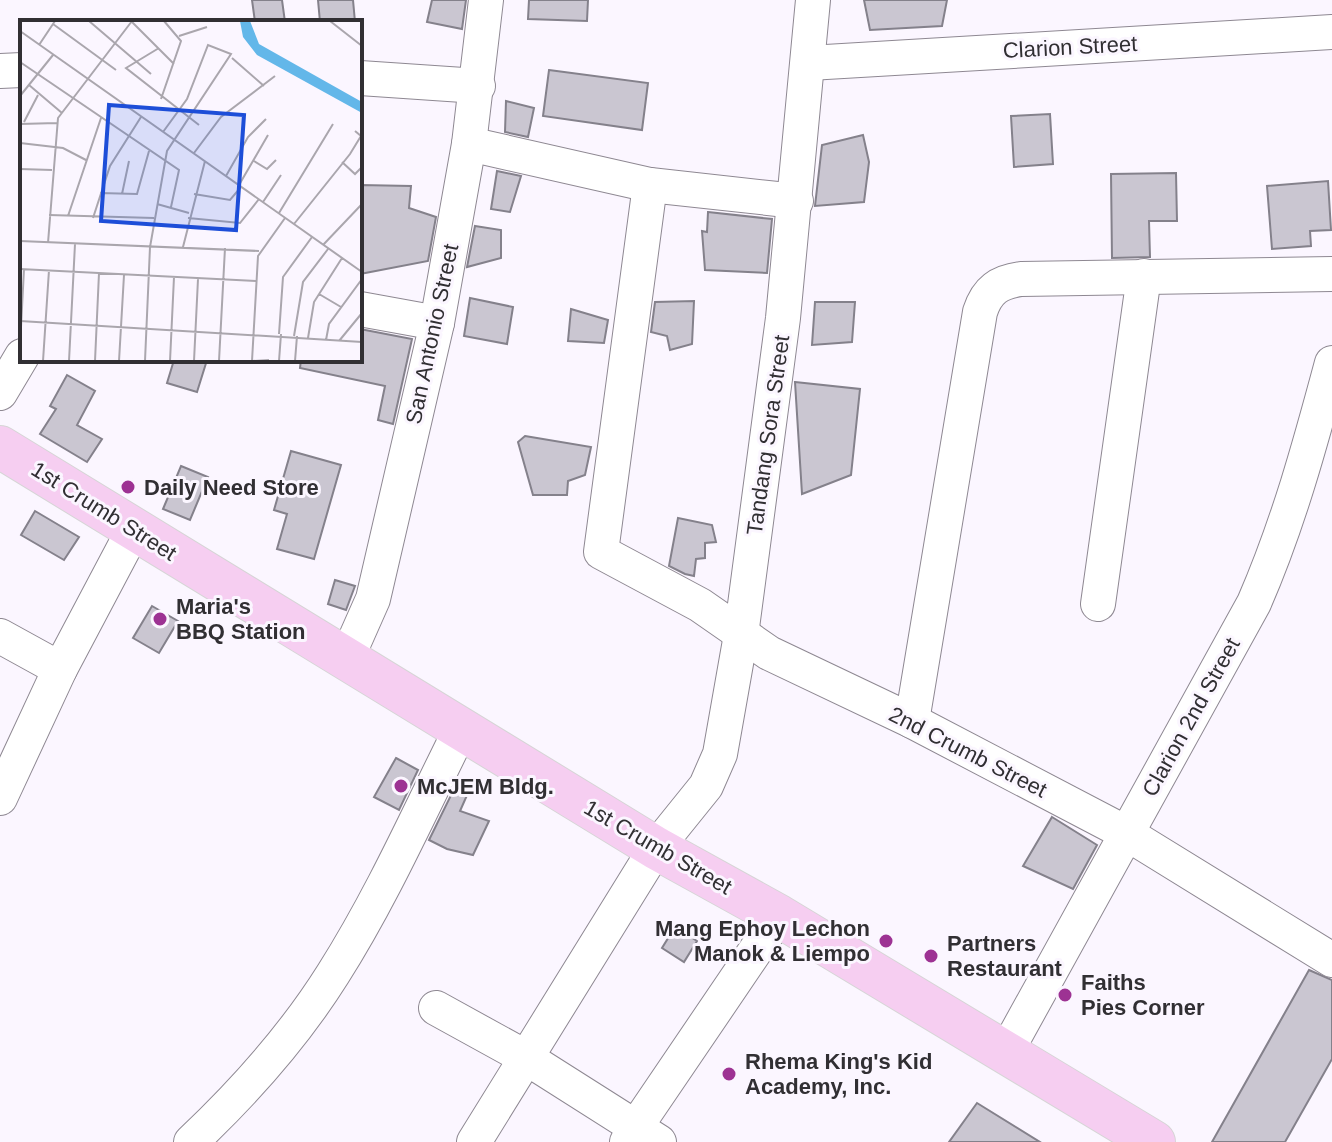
<svg xmlns="http://www.w3.org/2000/svg" width="1332" height="1142" font-family="Helvetica,sans-serif">
<style>
.building{fill:#cac6d1;stroke:#84818b;stroke-width:2}
.lines{fill:none;stroke-linecap:round;stroke-linejoin:round}
.minor-casing{stroke:#8e8892;stroke-width:36}
.major-casing{stroke:#d6d5d6;stroke-width:44}
.minor{stroke:#fff;stroke-width:34}
.major{stroke:#f6cef1;stroke-width:42}
.poi-dot{fill:#9d3293;stroke:#fbf6ff;stroke-width:3}
.labels{text-anchor:middle;dominant-baseline:central;stroke-width:6;stroke-linejoin:round;paint-order:stroke}
.street-label{font-size:22px;fill:#312f33;stroke:#fbf6ff}
.poi-label{font-size:22px;font-weight:bold;fill:#312f33;stroke:#fbf6ff;text-anchor:start}
.inset-road{fill:none;stroke:#aaa6ad;stroke-width:2}
.view{fill:#1d4ed8;fill-opacity:0.15;stroke:#1d4ed8;stroke-width:4}
.inset-edge{fill:none;stroke:#312f33;stroke-width:4}
</style>
<rect width="100%" height="100%" fill="#fbf6ff"/>
<g class="building">
<polygon points="252,0 282,0 285,22 255,22"/>
<polygon points="318,0 353,0 355,22 320,22"/>
<polygon points="432,0 466,0 462,29 427,22"/>
<polygon points="529,0 588,0 587,21 528,19"/>
<polygon points="864,0 947,0 942,26 870,30"/>
<polygon points="549,70 648,83 642,130 543,116"/>
<polygon points="506,101 534,108 528,137 505,132"/>
<polygon points="1050,114 1053,164 1014,167 1011,116"/>
<polygon points="863,135 869,162 864,202 815,206 822,145"/>
<polygon points="497,171 521,176 510,212 491,209"/>
<polygon points="1176,173 1177,221 1149,221 1150,257 1112,258 1111,174"/>
<polygon points="1328,181 1331,230 1310,231 1311,246 1272,249 1267,186"/>
<polygon points="360,185 411,186 409,208 436,217 428,261 360,274"/>
<polygon points="708,212 772,219 767,273 705,270 702,231 707,232"/>
<polygon points="475,226 501,230 501,258 467,267"/>
<polygon points="470,298 513,307 507,344 464,336"/>
<polygon points="694,301 692,344 670,350 667,336 651,332 655,302"/>
<polygon points="815,302 855,302 852,342 812,345"/>
<polygon points="571,309 608,320 604,343 568,341"/>
<polygon points="360,329 412,339 393,424 378,420 385,386 300,368 301,360 360,360"/>
<polygon points="174,360 207,360 197,392 167,383"/>
<polygon points="67,375 95,391 77,425 102,439 87,462 40,434 56,409 50,406"/>
<polygon points="795,382 860,389 851,475 802,494"/>
<polygon points="525,436 591,447 585,475 568,481 567,495 533,495 518,442"/>
<polygon points="291,451 341,465 314,559 277,549 287,514 274,510"/>
<polygon points="181,466 208,477 190,520 163,509"/>
<polygon points="35,511 79,537 64,560 21,535"/>
<polygon points="678,518 712,525 716,542 705,543 705,558 696,559 694,576 685,574 669,566"/>
<polygon points="335,580 355,586 346,610 328,604"/>
<polygon points="152,606 178,621 159,653 133,638"/>
<polygon points="396,758 418,770 399,810 374,797"/>
<polygon points="455,787 468,793 460,811 489,821 473,855 447,849 429,840"/>
<polygon points="1052,817 1097,845 1073,889 1023,866"/>
<polygon points="675,927 697,941 684,962 662,948"/>
<polygon points="1309,970 1332,980 1332,1059 1285,1142 1212,1142"/>
<polygon points="977,1103 1040,1142 949,1142"/>
</g>
<g class="lines">
<defs>
<g id="minor">
<polyline points="809,63 1332,32"/>
<polyline points="0,71 22,70"/>
<polyline points="360,78 478,86"/>
<polyline points="469,144 650,185 796,201"/>
<polyline points="650,185 601,552 700,605 769,653 912,721 1126,833 1332,960"/>
<polyline points="360,309 437,323"/>
<polyline points="0,393 22,356"/>
<polyline points="1098,604 1144,276"/>
<polyline points="0,636 60,669"/>
<polyline points="346,660 373,599 437,323 469,144 486,0"/>
<path d="M 912,721 L 980,312 C 987,290 999,282 1021,279 L 1332,274"/>
<polyline points="0,798 60,669 134,529"/>
<polyline points="436,1008 525,1057 659,1142"/>
<path d="M 1006,1052 L 1254,603 C 1288,525 1310,445 1332,363"/>
<path d="M 191,1142 C 244,1092 294,1036 333,974 C 382,897 420,811 461,729"/>
<polyline points="474,1142 656,848 706,786 720,754 741,635 783,318 813,0"/>
<polyline points="627,1142 635,1128 779,916"/>
</g>
<polyline id="major" points="0,447 656,848 779,916 1154,1142"/>
</defs>
<use href="#minor" class="minor-casing"/>
<use href="#major" class="major-casing"/>
<use href="#minor" class="minor"/>
<use href="#major" class="major"/>
</g>
<g class="poi-dot">
<circle cx="128" cy="487" r="8"/>
<circle cx="160" cy="619" r="8"/>
<circle cx="401" cy="786" r="8"/>
<circle cx="886" cy="941" r="8"/>
<circle cx="931" cy="956" r="8"/>
<circle cx="1065" cy="995" r="8"/>
<circle cx="729" cy="1074" r="8"/>
</g>
<g class="labels">
<g class="street-label">
<text transform="translate(1070 47) rotate(-3)">Clarion Street</text>
<text transform="translate(432 334) rotate(-78)">San Antonio Street</text>
<text transform="translate(768 435) rotate(-82)">Tandang Sora Street</text>
<text transform="translate(104 511) rotate(32)">1st Crumb Street</text>
<text transform="translate(1191 717) rotate(-61)">Clarion 2nd Street</text>
<text transform="translate(968 752) rotate(27)">2nd Crumb Street</text>
<text transform="translate(658 847) rotate(30)">1st Crumb Street</text>
</g>
<g class="poi-label">
<text x="144" y="487">Daily Need Store</text>
<text x="176" y="606">Maria's<tspan x="176" dy="25">BBQ Station</tspan></text>
<text x="417" y="786">McJEM Bldg.</text>
<text x="870" y="928" text-anchor="end">Mang Ephoy Lechon<tspan x="870" dy="25">Manok &amp; Liempo</tspan></text>
<text x="947" y="943">Partners<tspan x="947" dy="25">Restaurant</tspan></text>
<text x="1081" y="982">Faiths<tspan x="1081" dy="25">Pies Corner</tspan></text>
<text x="745" y="1061">Rhema King's Kid<tspan x="745" dy="25">Academy, Inc.</tspan></text>
</g>
</g>
<g transform="translate(20 20)">
<rect width="342" height="342" fill="#fbf6ff"/>
<path d="M 220,1 L 230,1 L 239,24 L 342,82 L 342,93 L 237,35 L 223,17 Z" fill="#63b7e9"/>
<path class="inset-road" d="M 69,1 L 131,54M 111,1 L 154,44M 310,1 L 342,26M 33,4 L 96,50M 0,11 L 342,252M 159,16 L 187,7M 19,25 L 35,1M 139,28 L 106,48 L 179,105M 212,38 L 244,66M 0,42 L 159,150 L 151,187M 9,65 L 42,93M 0,76 L 33,35M 141,79 L 161,21 L 144,1M 4,102 L 18,75M 0,104 L 37,103M 0,123 L 43,128 L 66,140M 174,133 L 201,97 L 255,56M 234,141 L 247,149 L 256,140M 322,142 L 335,154 L 342,147M 0,149 L 32,150M 206,156 L 228,117 L 246,99M 219,165 L 248,115M 80,173 L 117,174 L 129,131M 102,174 L 109,141M 174,174 L 210,180 L 221,167M 243,182 L 261,155M 137,184 L 169,193M 259,193 L 313,104M 29,195 L 134,198M 48,196 L 81,98M 73,198 L 90,146 L 121,97M 168,198 L 220,203 L 239,179M 274,204 L 330,134 L 341,116 L 335,111M 0,221 L 239,231M 28,223 L 38,98 L 112,1M 303,225 L 342,184M 163,227 L 185,141M 0,249 L 236,261M 299,274 L 321,287M 0,301 L 342,322M 259,314 L 263,257 L 292,217M 274,316 L 283,262 L 308,229M 288,318 L 294,282 L 322,238M 306,320 L 309,304 L 342,259M 319,321 L 342,293M 0,326 L 4,249M 249,340 L 232,341 L 238,236 L 265,198M 23,341 L 29,250M 49,341 L 55,224M 75,341 L 79,253M 99,341 L 104,255M 125,341 L 130,227 L 147,131 L 211,34 L 188,25 L 167,79 L 143,112M 150,341 L 154,257M 174,341 L 178,259M 199,341 L 205,228M 259,341 L 261,314M 275,341 L 277,316"/>
<path class="view" d="M 89,85 L 224,95 L 216,210 L 81,201 Z"/>
<rect width="342" height="342" class="inset-edge"/>
</g>
</svg>
